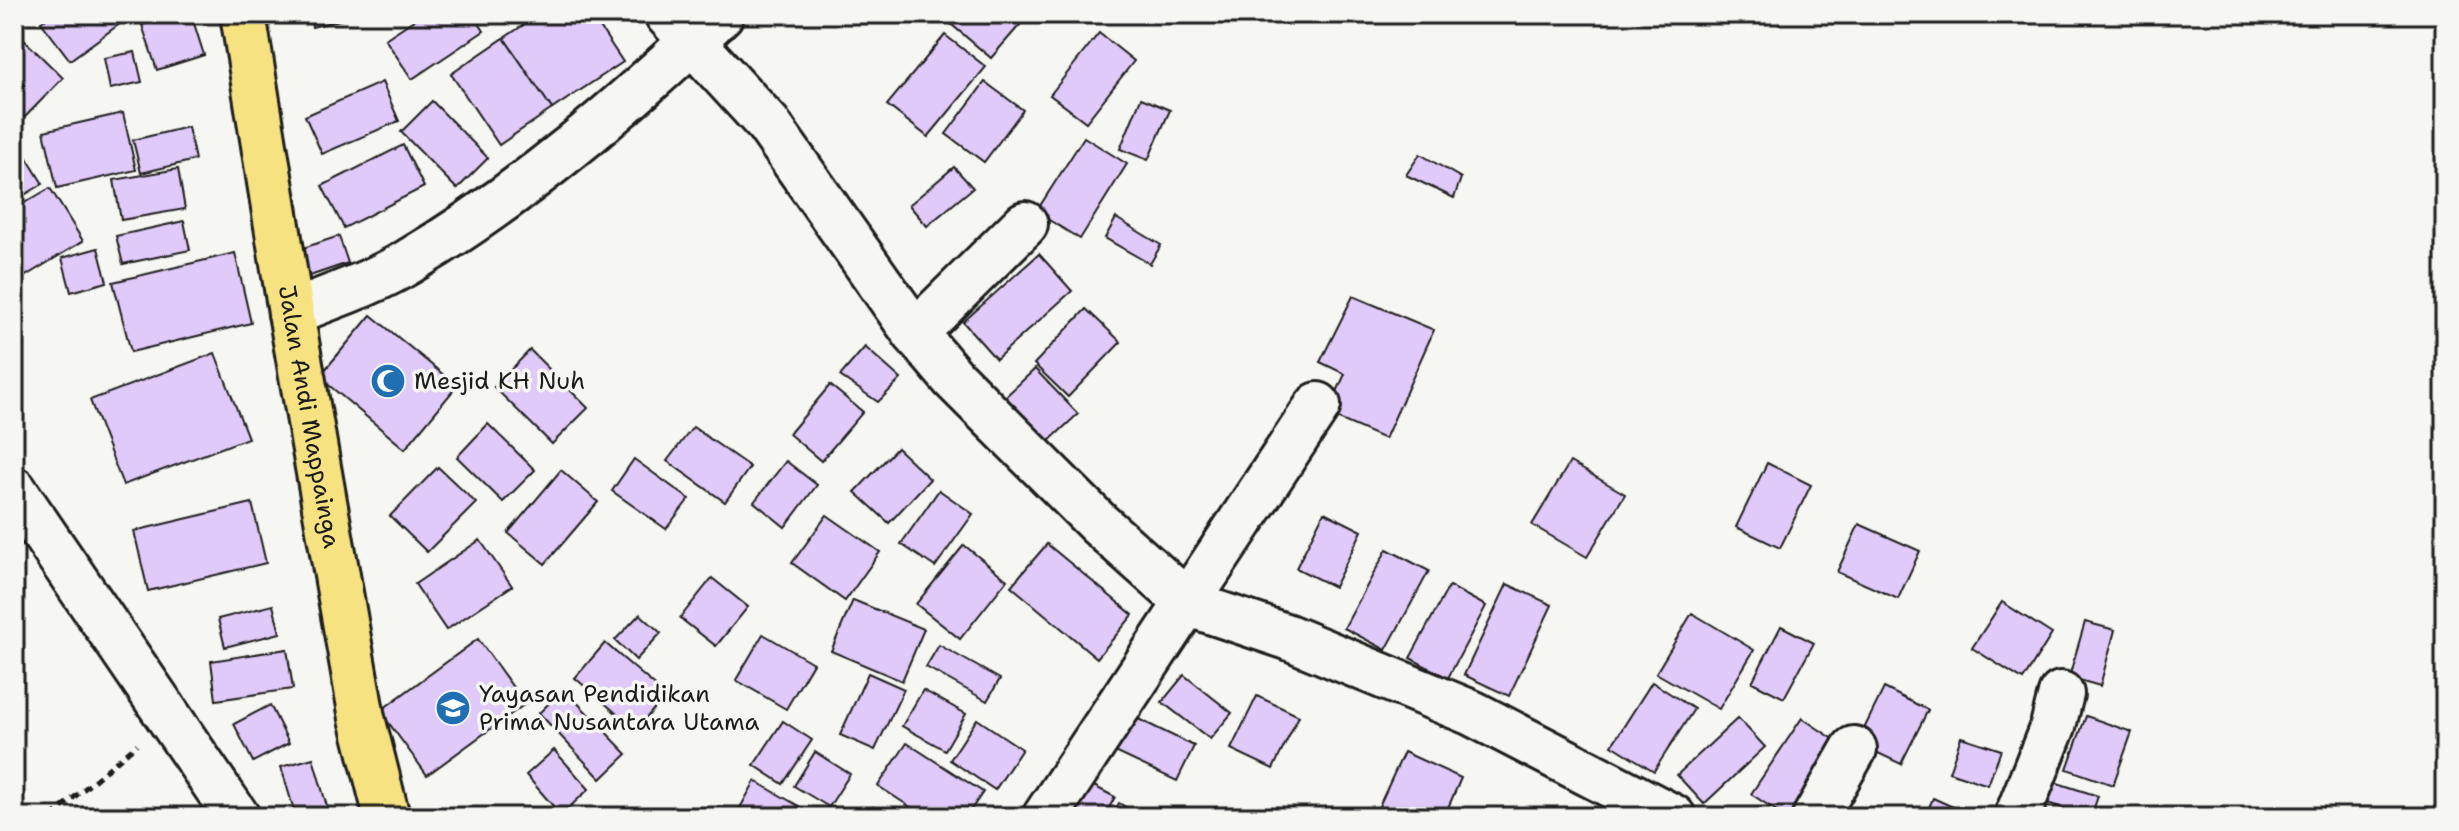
<svg xmlns="http://www.w3.org/2000/svg" width="2459" height="831" font-family="'Shantell Sans',sans-serif">
<style>
.building{fill:#e0cafa;stroke:#1c1c1c;stroke-width:2}
.lines{fill:none;stroke-linecap:round;stroke-linejoin:round}
.street-casing{stroke:#1c1c1c;stroke-width:50}
.primary-casing{stroke:#1c1c1c;stroke-width:50}
.path{stroke:#1c1c1c;stroke-width:5;stroke-dasharray:8 6;stroke-linecap:butt}
.street{stroke:#f6f6f2;stroke-width:44}
.primary{stroke:#f6e281;stroke-width:44}
.labels{text-anchor:middle;dominant-baseline:central;stroke-width:7;stroke-linejoin:round;paint-order:stroke}
.poi-label{font-size:24px;fill:#1c1c1c;stroke:#f6f6f2;text-anchor:start}
.street-label{font-size:24px;fill:#1c1c1c;stroke:#f6f6f2}
</style>
<rect width="100%" height="100%" fill="#f6f6f2"/>
<filter id="ink" filterUnits="userSpaceOnUse"><feTurbulence type="fractalNoise" baseFrequency=".0125" numOctaves="2"/><feDisplacementMap in="SourceGraphic" scale="16" xChannelSelector="R" yChannelSelector="G"/><feConvolveMatrix kernelMatrix="1 2 1 2 8 2 1 2 1" color-interpolation-filters="sRGB"/></filter>
<g filter="url(#ink)">
<g class="building">
<polygon points="52,14 121,14 125,20 70,60 41,22"/>
<polygon points="176,14 191,14 204,55 157,70 142,25"/>
<polygon points="309,14 363,14 312,27"/>
<polygon points="423,14 473,14 484,31 412,79 385,39"/>
<polygon points="540,14 591,14 623,62 552,109 504,38"/>
<polygon points="949,14 1019,14 1025,19 991,58 945,19"/>
<polygon points="14,30 63,78 24,118 14,109"/>
<polygon points="1099,33 1134,61 1086,122 1050,95"/>
<polygon points="945,35 986,67 928,137 887,105"/>
<polygon points="504,38 552,109 499,145 451,74"/>
<polygon points="135,52 142,82 110,89 104,58"/>
<polygon points="382,82 399,121 322,154 305,116"/>
<polygon points="985,82 1023,110 984,162 946,134"/>
<polygon points="1141,98 1170,110 1148,160 1120,149"/>
<polygon points="432,101 488,158 457,189 401,132"/>
<polygon points="123,113 136,170 57,188 44,131"/>
<polygon points="188,127 195,160 141,173 133,140"/>
<polygon points="14,137 43,184 14,201"/>
<polygon points="1084,137 1127,164 1080,239 1036,212"/>
<polygon points="403,145 424,187 344,228 322,186"/>
<polygon points="1420,154 1461,178 1454,198 1406,175"/>
<polygon points="954,167 973,188 927,226 909,205"/>
<polygon points="178,169 185,209 121,220 114,180"/>
<polygon points="50,188 83,241 14,283 14,209"/>
<polygon points="1116,218 1161,245 1150,264 1105,238"/>
<polygon points="184,221 190,250 123,264 116,236"/>
<polygon points="339,236 348,263 295,281 285,254"/>
<polygon points="98,248 107,282 71,292 62,258"/>
<polygon points="235,253 251,323 131,352 113,282"/>
<polygon points="1039,254 1072,291 996,359 963,322"/>
<polygon points="1353,296 1434,330 1385,439 1327,414 1345,374 1320,362"/>
<polygon points="1086,309 1121,342 1068,397 1034,364"/>
<polygon points="371,315 457,386 405,449 319,377"/>
<polygon points="865,347 901,379 878,402 840,376"/>
<polygon points="530,350 588,408 552,444 494,387"/>
<polygon points="215,353 248,438 123,485 90,400"/>
<polygon points="1035,369 1078,414 1034,455 991,410"/>
<polygon points="830,385 863,412 821,461 789,434"/>
<polygon points="488,424 535,470 503,502 457,457"/>
<polygon points="693,427 750,467 725,502 667,461"/>
<polygon points="897,448 930,479 889,523 855,492"/>
<polygon points="634,459 689,499 666,529 612,491"/>
<polygon points="786,461 817,485 785,527 754,502"/>
<polygon points="1570,462 1625,494 1587,557 1532,525"/>
<polygon points="1767,463 1811,485 1780,548 1736,527"/>
<polygon points="438,467 476,503 427,552 390,516"/>
<polygon points="561,470 598,502 545,564 508,533"/>
<polygon points="939,490 973,514 935,567 901,544"/>
<polygon points="252,503 266,563 148,591 134,531"/>
<polygon points="1324,512 1362,531 1334,587 1296,568"/>
<polygon points="827,515 880,552 845,601 792,563"/>
<polygon points="1859,524 1920,551 1898,599 1837,572"/>
<polygon points="480,540 512,586 446,630 415,584"/>
<polygon points="1047,544 1133,615 1097,658 1011,586"/>
<polygon points="964,545 1007,580 960,639 916,604"/>
<polygon points="1387,549 1429,571 1386,650 1344,628"/>
<polygon points="712,578 748,607 716,646 680,618"/>
<polygon points="1507,584 1552,605 1509,696 1464,675"/>
<polygon points="1449,586 1486,606 1448,678 1410,658"/>
<polygon points="853,600 924,629 902,681 831,651"/>
<polygon points="2002,602 2052,634 2023,680 1972,648"/>
<polygon points="273,605 280,633 225,647 218,619"/>
<polygon points="1692,613 1754,650 1719,709 1656,673"/>
<polygon points="640,614 661,633 636,660 615,640"/>
<polygon points="2085,622 2115,630 2100,686 2069,677"/>
<polygon points="1781,626 1814,643 1784,698 1752,682"/>
<polygon points="763,634 813,663 786,709 736,680"/>
<polygon points="478,639 525,704 427,775 380,711"/>
<polygon points="605,643 666,695 636,730 575,678"/>
<polygon points="939,645 1000,679 987,701 926,667"/>
<polygon points="287,649 293,689 216,700 211,661"/>
<polygon points="868,673 904,689 875,750 840,735"/>
<polygon points="1184,675 1232,713 1210,739 1162,702"/>
<polygon points="1652,682 1694,709 1654,771 1612,745"/>
<polygon points="1884,688 1928,710 1901,764 1857,743"/>
<polygon points="564,689 627,754 601,779 539,713"/>
<polygon points="923,690 966,714 945,750 902,726"/>
<polygon points="1257,696 1299,716 1273,769 1231,749"/>
<polygon points="270,705 289,743 253,762 234,724"/>
<polygon points="1128,714 1194,746 1177,781 1111,750"/>
<polygon points="2086,716 2132,732 2113,785 2067,769"/>
<polygon points="1738,718 1765,747 1704,804 1677,775"/>
<polygon points="1802,718 1841,744 1791,817 1786,817 1751,794"/>
<polygon points="977,719 1022,749 995,790 950,760"/>
<polygon points="783,721 812,740 783,784 754,765"/>
<polygon points="1961,737 2001,750 1988,785 1949,772"/>
<polygon points="907,743 983,792 966,817 926,817 878,786"/>
<polygon points="554,750 589,789 561,815 526,775"/>
<polygon points="815,752 850,774 829,807 794,786"/>
<polygon points="1404,752 1461,778 1444,817 1374,817"/>
<polygon points="313,758 330,817 296,817 281,767"/>
<polygon points="755,781 818,817 735,817"/>
<polygon points="2051,781 2098,796 2091,817 2044,802"/>
<polygon points="1086,782 1115,797 1104,817 1067,817"/>
<polygon points="1933,798 1975,817 1925,817"/>
<polygon points="1119,803 1143,817 1111,817"/>
<polygon points="873,807 888,817 867,817"/>
</g>
<g class="lines">
<defs>
<g id="street">
<polyline points="667,14 768,124 915,333 954,379 1099,524 1189,604 1288,637 1472,713 1673,817"/>
<path d="M 291,313 C 329,297 372,284 408,262 C 523,194 624,106 721,14"/>
<polyline points="915,333 1025,224"/>
<polyline points="14,490 237,817"/>
<polyline points="1045,817 1318,405"/>
<polyline points="1815,817 1854,749"/>
<polyline points="2017,817 2053,726 2061,694"/>
</g>
<g id="primary">
<path id="s1" d="M 243,14 L 291,313 L 362,718 L 387,817"/>
</g>
</defs>
<use href="#street" class="street-casing"/>
<use href="#primary" class="primary-casing"/>
<polyline class="path" points="51,817 137,744"/>
<use href="#street" class="street"/>
<use href="#primary" class="primary"/>
</g>
</g>
<defs>
<symbol id="mosque-disc" viewBox="-11 -11 22 22"><circle r="9.5" fill="#1f6fb2" stroke="#f6f6f2"/><path d="M3.5-4.9A6 6 0 1 0 3.5 4.9A5 5 0 1 1 3.5-4.9Z" fill="#fff"/></symbol>
<symbol id="school-disc" viewBox="-11 -11 22 22"><circle r="9.5" fill="#1f6fb2" stroke="#f6f6f2"/><path d="M0-5L7-2L0 1L-7-2ZM-4 1L0 2.5L4 1V4Q0 6-4 4Z" fill="#fff"/></symbol>
</defs>
<g fill-rule="evenodd">
<use href="#mosque-disc" x="368" y="361" width="40" height="40"/>
<use href="#school-disc" x="433" y="688" width="40" height="40"/>
</g>
<g class="labels">
<g class="poi-label">
<text x="414" y="381">Mesjid KH Nuh</text>
<text x="479" y="694">Yayasan Pendidikan<tspan x="479" dy="28">Prima Nusantara Utama</tspan></text>
</g>
<g class="street-label">
<text stroke="none"><textPath href="#s1" startOffset="408">Jalan Andi Mappainga</textPath></text>
</g>
</g>
<rect width="2459" height="831" fill="none" stroke="#f6f6f2" stroke-width="48"/>
<rect x="24" y="24" width="2411" height="783" fill="none" stroke="#1c1c1c" stroke-width="3" filter="url(#ink)"/>
</svg>
